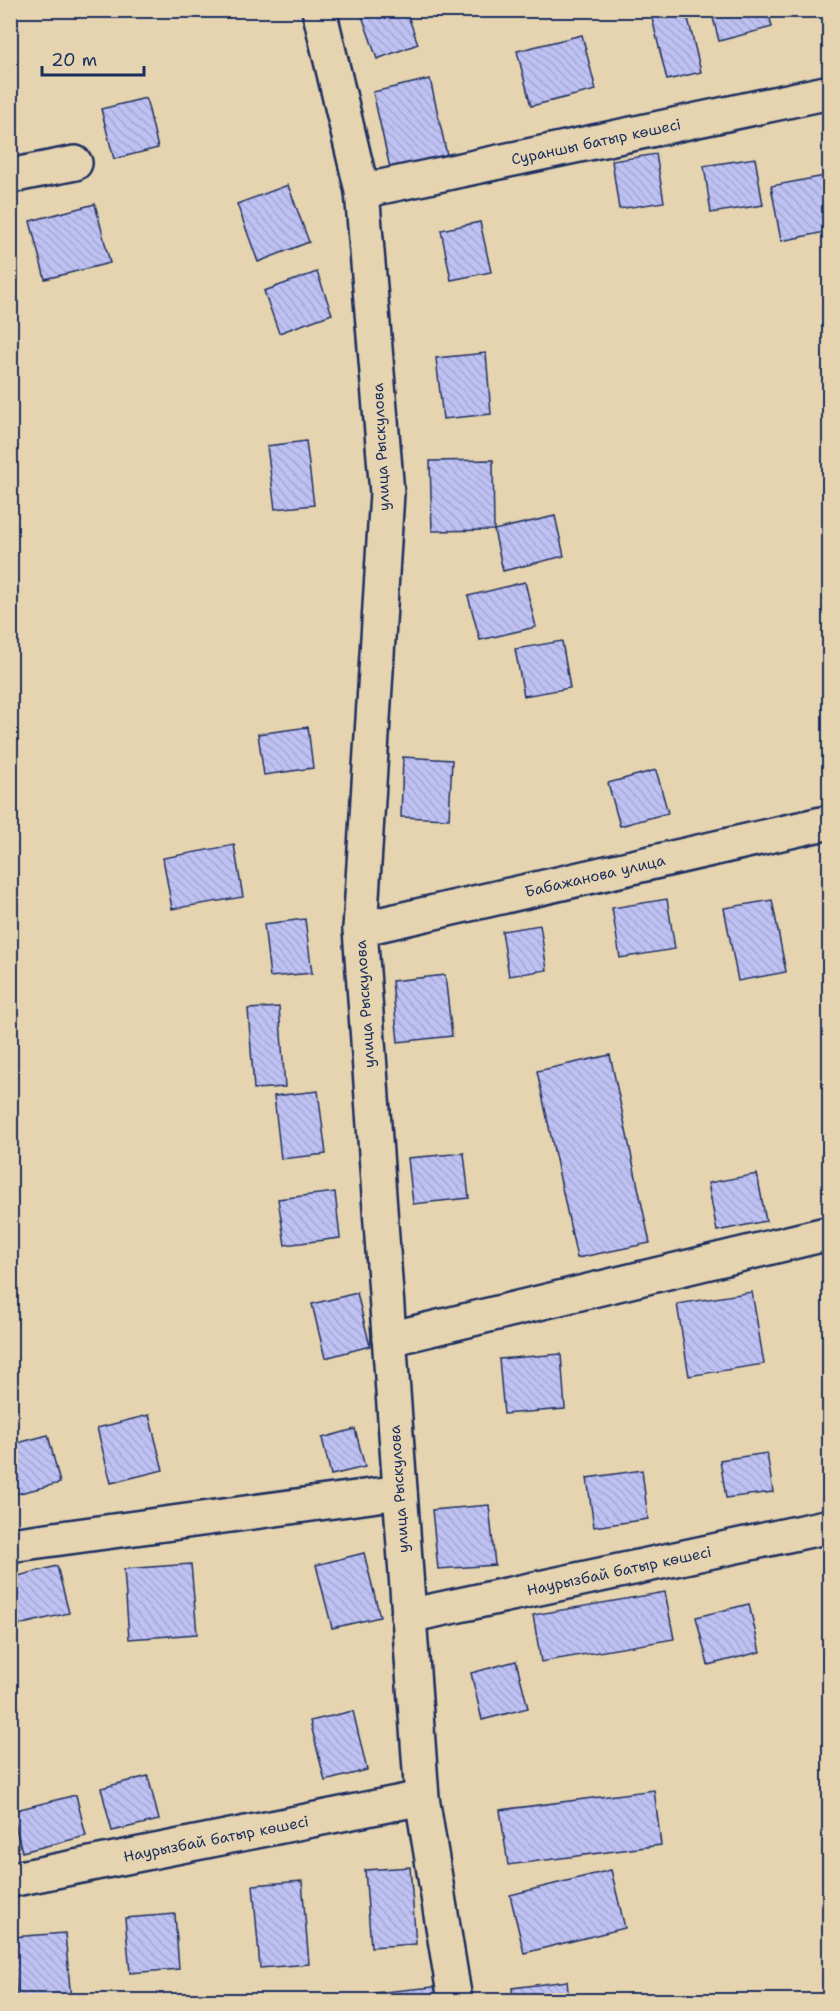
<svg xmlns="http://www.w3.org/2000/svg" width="840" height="2011" font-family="'Shantell Sans',sans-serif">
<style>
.building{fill:url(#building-back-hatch);stroke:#1b2f5e;stroke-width:1.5}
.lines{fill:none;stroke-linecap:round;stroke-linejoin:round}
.minor-casing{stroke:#1b2f5e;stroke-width:38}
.minor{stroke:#e6d4b1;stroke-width:33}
.labels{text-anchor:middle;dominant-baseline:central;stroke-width:5;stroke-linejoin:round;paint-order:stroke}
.street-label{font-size:15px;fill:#1b2f5e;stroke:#e6d4b1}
</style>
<defs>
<pattern id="building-back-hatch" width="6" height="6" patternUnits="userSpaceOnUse" patternTransform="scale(1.5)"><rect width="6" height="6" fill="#bfc1f3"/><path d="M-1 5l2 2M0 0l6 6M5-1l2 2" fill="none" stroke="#a4a6d3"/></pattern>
</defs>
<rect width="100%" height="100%" fill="#e6d4b1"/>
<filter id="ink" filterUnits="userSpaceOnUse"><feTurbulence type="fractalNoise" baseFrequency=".0167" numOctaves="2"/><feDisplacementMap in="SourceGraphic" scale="12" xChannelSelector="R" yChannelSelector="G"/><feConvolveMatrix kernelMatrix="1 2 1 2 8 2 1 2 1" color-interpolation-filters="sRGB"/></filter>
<g filter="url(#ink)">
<g class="building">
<polygon points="360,10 406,10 418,44 377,59"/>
<polygon points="650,10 686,10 701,72 667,80"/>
<polygon points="711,10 768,10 772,27 719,41"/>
<polygon points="582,35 596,90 531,106 517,51"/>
<polygon points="430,79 447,155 390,168 373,92"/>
<polygon points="146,98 158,148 114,159 101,109"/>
<polygon points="656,154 664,202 619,209 612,161"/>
<polygon points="755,158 763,205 711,213 704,166"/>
<polygon points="830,175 830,231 781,241 771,186"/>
<polygon points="288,185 309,242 258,262 237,204"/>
<polygon points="95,204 110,263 45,279 30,221"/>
<polygon points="480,222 491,272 451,280 441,230"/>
<polygon points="317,272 332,314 279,333 264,291"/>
<polygon points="486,353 491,414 443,419 436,358"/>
<polygon points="306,441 314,505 275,509 267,446"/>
<polygon points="493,460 494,530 432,531 430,461"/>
<polygon points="555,516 564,556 503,571 494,530"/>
<polygon points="525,582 536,627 480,640 468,596"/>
<polygon points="562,641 570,688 524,696 515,649"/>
<polygon points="308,727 313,768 264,775 258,734"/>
<polygon points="403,757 452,760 449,819 401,817"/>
<polygon points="656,770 668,813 620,826 608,783"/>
<polygon points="234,845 243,897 172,909 163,858"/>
<polygon points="667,899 675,949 620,958 612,908"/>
<polygon points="772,900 786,972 738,981 724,908"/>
<polygon points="305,919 312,973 270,977 264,924"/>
<polygon points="540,925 547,970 509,976 502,931"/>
<polygon points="445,975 452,1036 398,1042 392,981"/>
<polygon points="279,1007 285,1087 254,1089 248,1009"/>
<polygon points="610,1055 650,1243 577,1258 537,1071"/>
<polygon points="318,1091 326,1154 281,1159 274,1096"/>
<polygon points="464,1153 469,1198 413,1204 408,1158"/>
<polygon points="757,1174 766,1221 717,1231 708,1183"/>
<polygon points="335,1192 340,1238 285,1245 278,1199"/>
<polygon points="752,1292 764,1364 689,1376 677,1304"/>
<polygon points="357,1293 370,1346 325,1358 312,1304"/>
<polygon points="561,1354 565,1409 504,1414 499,1359"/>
<polygon points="149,1415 163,1470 111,1483 97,1428"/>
<polygon points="355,1429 365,1467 331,1475 322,1438"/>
<polygon points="48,1435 60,1483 12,1495 10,1445"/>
<polygon points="767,1453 773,1492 726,1498 720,1460"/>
<polygon points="642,1470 648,1519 594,1527 587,1478"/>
<polygon points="489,1505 495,1565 438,1569 432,1510"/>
<polygon points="364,1553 380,1617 332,1628 316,1565"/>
<polygon points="191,1564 197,1634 129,1639 124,1569"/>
<polygon points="57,1566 69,1613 10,1627 10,1578"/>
<polygon points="665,1592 674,1639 541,1662 533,1615"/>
<polygon points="749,1604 760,1652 708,1665 696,1617"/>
<polygon points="516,1661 528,1708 482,1720 471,1673"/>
<polygon points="353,1711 367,1770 325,1781 310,1721"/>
<polygon points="148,1776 159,1820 112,1831 101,1788"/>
<polygon points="654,1790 661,1845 508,1865 500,1810"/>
<polygon points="76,1795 86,1836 22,1852 12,1811"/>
<polygon points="410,1867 416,1944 371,1947 365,1870"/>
<polygon points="611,1870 625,1928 524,1953 510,1895"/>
<polygon points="302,1881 309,1964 260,1968 253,1885"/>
<polygon points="175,1914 179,1969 130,1973 125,1918"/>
<polygon points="65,1933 71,2000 17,2000 12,1937"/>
<polygon points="567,1981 569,2000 513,2000 512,1988"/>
<polygon points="443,1986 444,2000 375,2000 374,1993"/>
</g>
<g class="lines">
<defs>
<g id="minor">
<polyline points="319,10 362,191 387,493 360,929 422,1798 455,2000"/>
<polyline points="10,176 75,163"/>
<polyline points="362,191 830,92"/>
<polyline points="360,929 830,822"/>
<polyline points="389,1339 830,1233"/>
<polyline points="10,1545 400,1492"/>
<polyline points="408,1616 830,1526"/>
<polyline points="10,1880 422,1798"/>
</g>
</defs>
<use href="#minor" class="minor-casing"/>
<use href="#minor" class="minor"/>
</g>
</g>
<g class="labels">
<g class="street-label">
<text transform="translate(596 142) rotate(-12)">Сураншы батыр көшесі</text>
<text transform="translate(381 447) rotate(-93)">улица Рыскулова</text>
<text transform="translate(595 876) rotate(-13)">Бабажанова улица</text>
<text transform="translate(365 1004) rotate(-94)">улица Рыскулова</text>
<text transform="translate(399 1489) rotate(-94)">улица Рыскулова</text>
<text transform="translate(619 1571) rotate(-12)">Наурызбай батыр көшесі</text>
<text transform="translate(216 1839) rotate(-11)">Наурызбай батыр көшесі</text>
</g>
</g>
<rect width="840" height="2011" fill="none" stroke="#e6d4b1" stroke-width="36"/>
<rect x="18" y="18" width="804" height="1975" fill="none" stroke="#1b2f5e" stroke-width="2" filter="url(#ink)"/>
<path d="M42 66v9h102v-9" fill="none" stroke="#1b2f5e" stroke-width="3"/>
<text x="51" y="66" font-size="18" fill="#1b2f5e" stroke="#e6d4b1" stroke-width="4.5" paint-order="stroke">20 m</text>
</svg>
